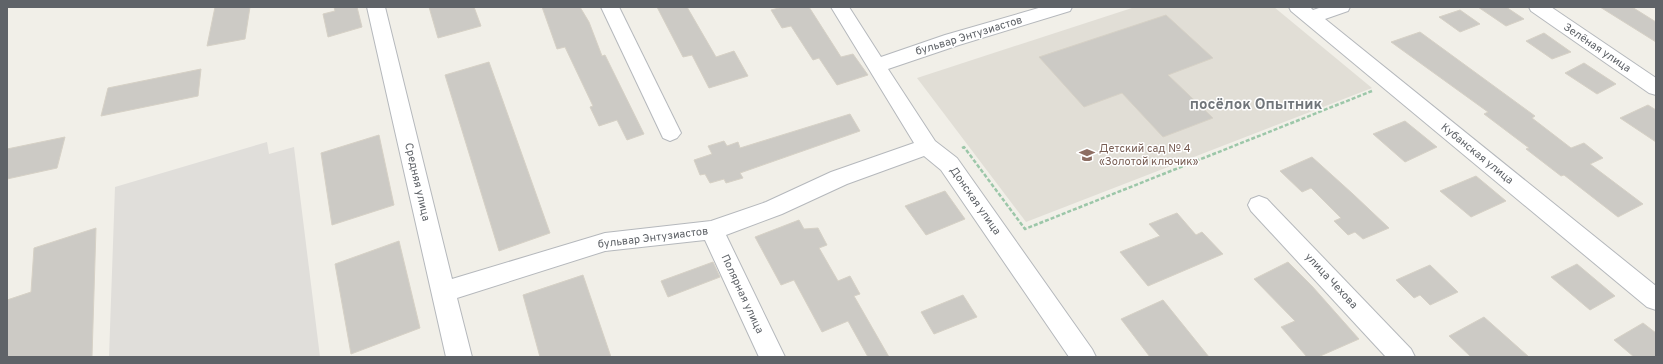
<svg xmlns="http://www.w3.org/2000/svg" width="1663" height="364" font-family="Overpass,sans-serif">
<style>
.industrial{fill:#e0deda}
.education{fill:#e1ded6}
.building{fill:#cccac5;stroke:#d6d1c6}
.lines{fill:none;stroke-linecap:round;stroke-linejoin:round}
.minor-casing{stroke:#b5b8bc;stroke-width:2}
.path{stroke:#9cc7a9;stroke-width:2.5;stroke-dasharray:4 2;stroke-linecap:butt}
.minor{fill:#fff;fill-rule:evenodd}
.labels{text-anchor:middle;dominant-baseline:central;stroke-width:3;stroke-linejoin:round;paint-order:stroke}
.street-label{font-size:11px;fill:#5f6368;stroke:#fff}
.education-label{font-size:11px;fill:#785e54;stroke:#fff;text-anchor:start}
.district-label{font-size:15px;font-weight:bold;fill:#70757a;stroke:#fff}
</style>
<rect width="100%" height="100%" fill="#f1efe8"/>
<polygon class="industrial" points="267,142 269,154 294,147 320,357 109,357 115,187"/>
<polygon class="education" points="1135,7 1274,7 1372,88 1026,222 917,78"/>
<g class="building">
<polygon points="215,7 250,7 245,39 207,46"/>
<polygon points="334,7 357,7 362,27 328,37 323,14 335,11"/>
<polygon points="429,7 474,7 481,26 438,38"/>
<polygon points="542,7 580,7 589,22 602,56 605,55 644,134 627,140 617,120 599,126 590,107 593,106 565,47 557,49"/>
<polygon points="657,7 687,7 716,57 734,51 748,76 709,88 692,55 683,57"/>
<polygon points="783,7 809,7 841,57 853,54 868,75 837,85 819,58 813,60 791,26 782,28 771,10"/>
<polygon points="1478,7 1506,7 1524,19 1506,26"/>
<polygon points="1600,7 1632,7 1656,22 1656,42"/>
<polygon points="1460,10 1480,24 1460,32 1439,17"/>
<polygon points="1166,15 1213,58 1168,75 1213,118 1163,137 1122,93 1084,107 1039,57"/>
<polygon points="1420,32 1535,116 1532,118 1571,148 1584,143 1603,158 1590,164 1643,204 1618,217 1564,175 1561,176 1526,149 1529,148 1484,114 1488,112 1391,42"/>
<polygon points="1544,33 1571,52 1552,59 1526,41"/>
<polygon points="489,62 550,233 499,251 445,75"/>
<polygon points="1584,63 1616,84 1597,94 1565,73"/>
<polygon points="201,69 198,96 101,116 108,88"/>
<polygon points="1648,105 1656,110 1656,142 1620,118"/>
<polygon points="850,114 860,131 740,173 743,178 726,183 724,179 710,183 705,174 700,175 694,160 712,154 708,146 724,141 727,146 738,142 740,148"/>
<polygon points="1405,121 1437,147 1405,162 1373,134"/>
<polygon points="379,135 394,205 332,225 321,153"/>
<polygon points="65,137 57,168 7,179 7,149"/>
<polygon points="1312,157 1353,194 1389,228 1363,239 1355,232 1348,235 1334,221 1341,218 1311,188 1302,192 1280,171"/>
<polygon points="1476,176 1506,201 1471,217 1440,191"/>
<polygon points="945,191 965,219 926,235 905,206"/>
<polygon points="1177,213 1196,235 1202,232 1223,254 1148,286 1120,252 1160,236 1149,224"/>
<polygon points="799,220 804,229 818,228 827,245 819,248 838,281 850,276 860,294 854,296 889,357 868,357 848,321 822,332 794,280 781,285 755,237"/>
<polygon points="96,228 92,357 7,357 7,300 31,292 34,248"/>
<polygon points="399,241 420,328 351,354 335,264"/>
<polygon points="713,262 720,277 668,297 661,281"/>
<polygon points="1288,262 1312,286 1359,339 1318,357 1307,357 1281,327 1295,321 1254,279"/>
<polygon points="1577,264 1615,296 1590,310 1551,277"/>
<polygon points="1430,265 1458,292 1430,305 1420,295 1414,298 1396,280"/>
<polygon points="583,275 611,357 540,357 523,295"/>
<polygon points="963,295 977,317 934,334 921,312"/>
<polygon points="1163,300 1209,357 1150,357 1121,319"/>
<polygon points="1484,317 1529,357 1471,357 1449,336"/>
<polygon points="1643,323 1656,333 1656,357 1634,357 1614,340"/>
</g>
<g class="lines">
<defs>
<g id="minor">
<polygon points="367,7 385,7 452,279 605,233 711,221 766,202 831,172 914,143 831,7 849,7 881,57 945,35 1042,7 1072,7 1070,11 959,45 888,69 935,141 957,158 1092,349 1096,357 1069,357 941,170 924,156 847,184 782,214 726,235 785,357 759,357 705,240 605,251 457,298 472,357 446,357"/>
<polygon points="601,7 619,7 681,133 677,138 670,141 663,138"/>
<polygon points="1289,7 1310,7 1313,10 1322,7 1350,7 1348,11 1325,19 1656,286 1656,310 1647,307 1291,11"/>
<polygon points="1529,7 1551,7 1656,78 1656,95 1649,93 1531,11"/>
<polygon points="1259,196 1267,199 1411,349 1415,357 1386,357 1251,211 1248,205 1251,199"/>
</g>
</defs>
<use href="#minor" class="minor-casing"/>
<polyline class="path" points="962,148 964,147 1025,229 1372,91"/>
<use href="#minor" class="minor"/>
</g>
<defs>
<symbol id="school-bare" viewBox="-9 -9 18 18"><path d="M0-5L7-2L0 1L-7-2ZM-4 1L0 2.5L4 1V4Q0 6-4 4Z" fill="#8d6e63" stroke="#fff" stroke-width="2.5" paint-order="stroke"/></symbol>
</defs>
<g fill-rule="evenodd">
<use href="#school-bare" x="1076" y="144" width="22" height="22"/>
</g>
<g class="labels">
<g class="street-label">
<text transform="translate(969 36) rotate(-17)">бульвар Энтузиастов</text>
<text transform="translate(1597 48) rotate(34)">Зелёная улица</text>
<text transform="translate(1477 154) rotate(39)">Кубанская улица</text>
<text transform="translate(417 182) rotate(77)">Средняя улица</text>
<text transform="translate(975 201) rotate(55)">Донская улица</text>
<text transform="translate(653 238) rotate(-7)">бульвар Энтузиастов</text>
<text transform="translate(1331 281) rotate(47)">улица Чехова</text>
<text transform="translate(742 294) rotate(65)">Полярная улица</text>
</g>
<g class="education-label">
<text x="1099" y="149">Детский сад № 4<tspan x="1099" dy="13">«Золотой ключик»</tspan></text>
</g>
<g class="district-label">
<text x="1256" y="105">посёлок Опытник</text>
</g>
</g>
<rect width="1663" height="364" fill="none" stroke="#5f6368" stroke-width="16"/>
</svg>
